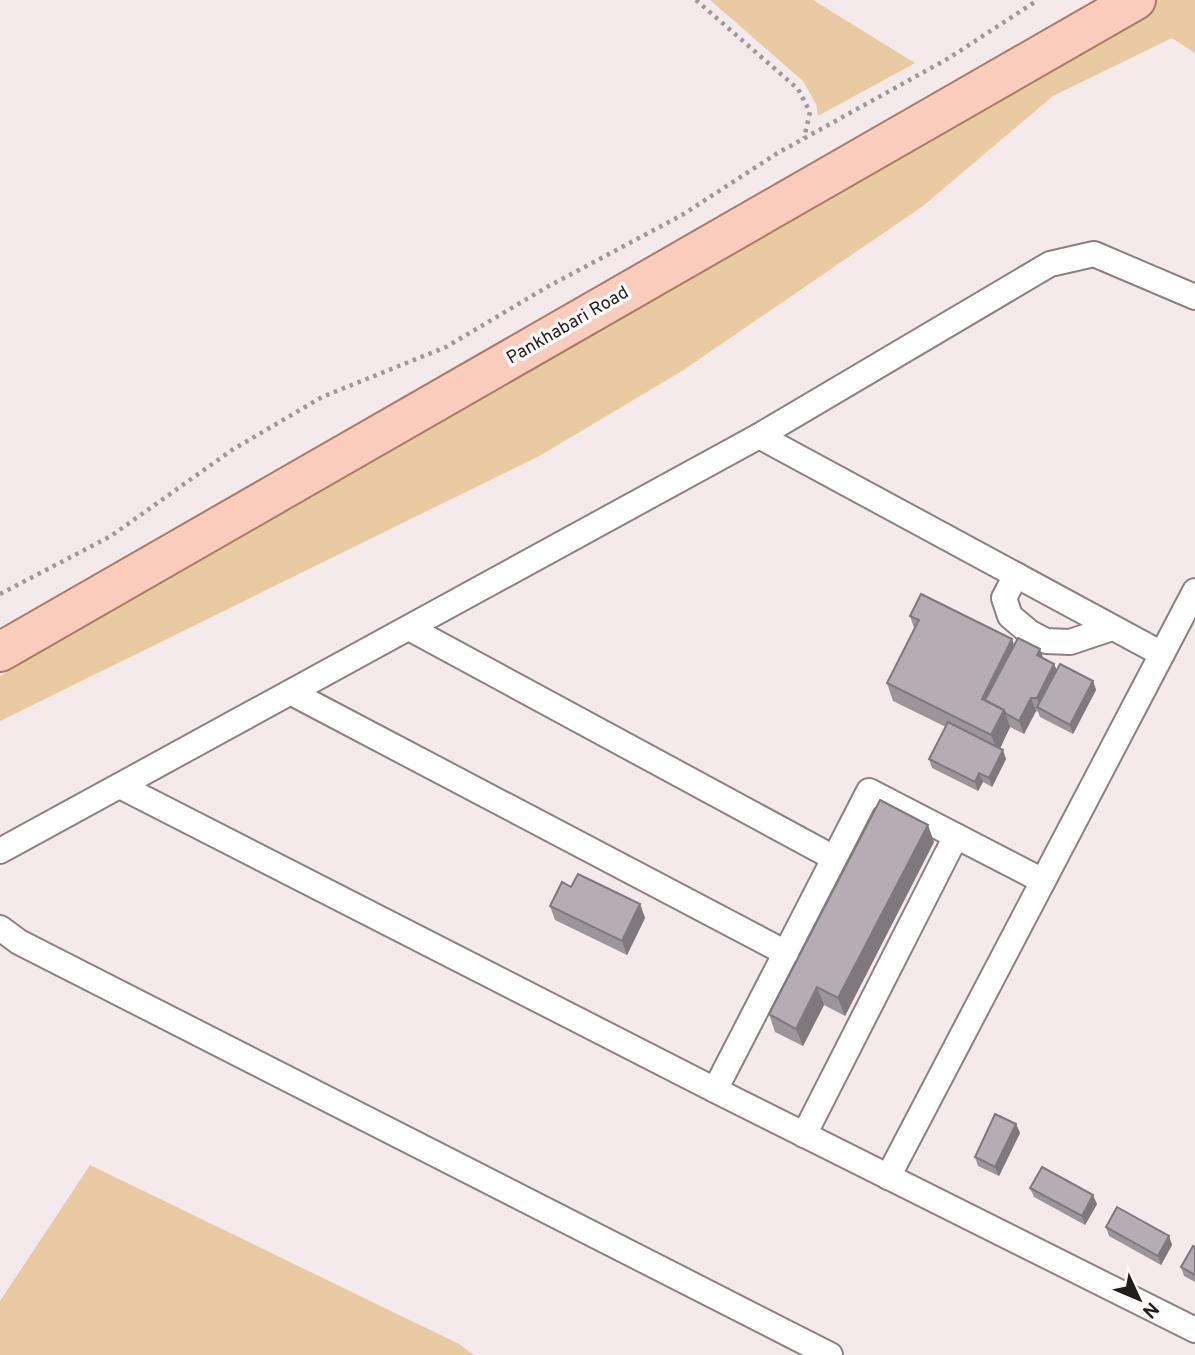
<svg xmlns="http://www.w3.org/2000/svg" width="1195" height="1355" font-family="Overpass,sans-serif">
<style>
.green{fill:#eacaa3}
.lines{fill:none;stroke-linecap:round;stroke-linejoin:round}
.street-casing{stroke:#8b8182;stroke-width:28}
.primary-casing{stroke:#ac7966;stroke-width:42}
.path{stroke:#9f9898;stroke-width:4.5;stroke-dasharray:3.5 5;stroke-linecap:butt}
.street{stroke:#fff;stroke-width:24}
.primary{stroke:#faccbb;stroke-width:38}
.wall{fill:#9c959a}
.shaded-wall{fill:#7f797d}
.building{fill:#b5adb3;stroke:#7f797d;stroke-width:2}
.labels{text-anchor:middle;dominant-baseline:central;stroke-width:7;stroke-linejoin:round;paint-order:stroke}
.street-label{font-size:18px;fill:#201d1d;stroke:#fff9f9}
</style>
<rect width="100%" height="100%" fill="#f5eaeb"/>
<g class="green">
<polygon points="710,0 813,0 915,63 818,116 816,104 803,81"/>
<polygon points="1158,0 1195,0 1195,53 1172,38 1053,96 923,206 682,371 541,455 0,721 0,676 920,147"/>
<polygon points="90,1165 459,1344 474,1355 0,1355 0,1301"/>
</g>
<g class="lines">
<defs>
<g id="street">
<polyline points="759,436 1162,654"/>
<polyline points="1016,575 1004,598 1010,616 1029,632 1046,641 1070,642 1112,628"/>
<polyline points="409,628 834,858"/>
<polyline points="292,693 786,953"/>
<polyline points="120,786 715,1090 1195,1330"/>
<polyline points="0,851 759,436 1050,264 1094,254 1195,297"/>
<polyline points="0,928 19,942 830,1355"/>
<polyline points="715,1090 869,791 1043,881"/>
<polyline points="804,1135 956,836"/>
<polyline points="888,1177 1195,591"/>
</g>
<polyline id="primary" points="0,652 1136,0"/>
</defs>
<use href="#street" class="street-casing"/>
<use href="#primary" class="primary-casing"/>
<g class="path">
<polyline points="696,0 798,89 810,112 804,138"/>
<polyline points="0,594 111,536 232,450 322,397 446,347 547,287 682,215 776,154 949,58 1038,0"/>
</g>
<use href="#street" class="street"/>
<use href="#primary" class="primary"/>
</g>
<g class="wall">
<polygon points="910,616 1014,645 1054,664 1057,670 1093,681 1096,690 1073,734 1040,717 1038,712 1036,711 1024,734 1010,727 1000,748 1006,759 992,787 983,782 978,791 932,768 929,759 946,727 893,701 887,683 914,628"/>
<polygon points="934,842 845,1016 824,1005 803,1046 775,1032 769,1014"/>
<polygon points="571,887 640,904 645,918 627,955 555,920 550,906"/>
<polygon points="1016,1124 1020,1133 999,1176 978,1166 975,1157"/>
<polygon points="1030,1188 1097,1204 1085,1225 1034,1197"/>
<polygon points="1106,1227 1169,1236 1172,1245 1161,1265 1109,1236"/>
<polygon points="1195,1247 1195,1282 1184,1276 1181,1267"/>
</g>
<g class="shaded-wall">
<polygon points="1012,639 1018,657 989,715 982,699"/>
<polygon points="1040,649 1045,663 1037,655"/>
<polygon points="1054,664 1059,677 1041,709 1037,698"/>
<polygon points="1093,681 1096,690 1073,734 1070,725"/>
<polygon points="1031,698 1036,711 1024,734 1019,721"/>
<polygon points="1004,710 1010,727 998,753 991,735"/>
<polygon points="1003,750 1006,759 992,787 989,778"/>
<polygon points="979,773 983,782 978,791 975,782"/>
<polygon points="928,825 934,842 845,1016 838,998"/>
<polygon points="640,904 645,918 627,955 622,941"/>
<polygon points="817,987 824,1005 803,1046 796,1029"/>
<polygon points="1016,1124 1020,1133 999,1176 995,1167"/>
<polygon points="1093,1195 1097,1204 1085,1225 1082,1216"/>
<polygon points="1169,1236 1172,1245 1161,1265 1158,1256"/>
</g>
<g class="building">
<polygon points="921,594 1012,639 982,699 1004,710 991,735 887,683 919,620 910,616"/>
<polygon points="1018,638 1040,649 1037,655 1054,664 1037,698 1031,698 1019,721 1005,713 1004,710 985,700"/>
<polygon points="1060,664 1093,681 1070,725 1037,707"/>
<polygon points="948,722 1003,750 989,778 979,773 975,782 929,759"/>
<polygon points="880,800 928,825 838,998 817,987 796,1029 769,1014"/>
<polygon points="578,874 640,904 622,941 550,906 562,882 571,887"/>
<polygon points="995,1114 1016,1124 995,1167 975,1157"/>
<polygon points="1042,1167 1093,1195 1082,1216 1030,1188"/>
<polygon points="1117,1207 1169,1236 1158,1256 1106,1227"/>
<polygon points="1193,1246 1195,1247 1195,1275 1181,1267"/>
</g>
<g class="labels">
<g class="street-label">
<text transform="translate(568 326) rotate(-30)">Pankhabari Road</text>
</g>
</g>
<g transform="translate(1139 1299) rotate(134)" stroke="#fff9f9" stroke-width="5" paint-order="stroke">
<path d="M0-5L12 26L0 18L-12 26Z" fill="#201d1d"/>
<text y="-10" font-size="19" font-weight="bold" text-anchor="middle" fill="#201d1d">N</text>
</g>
</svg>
